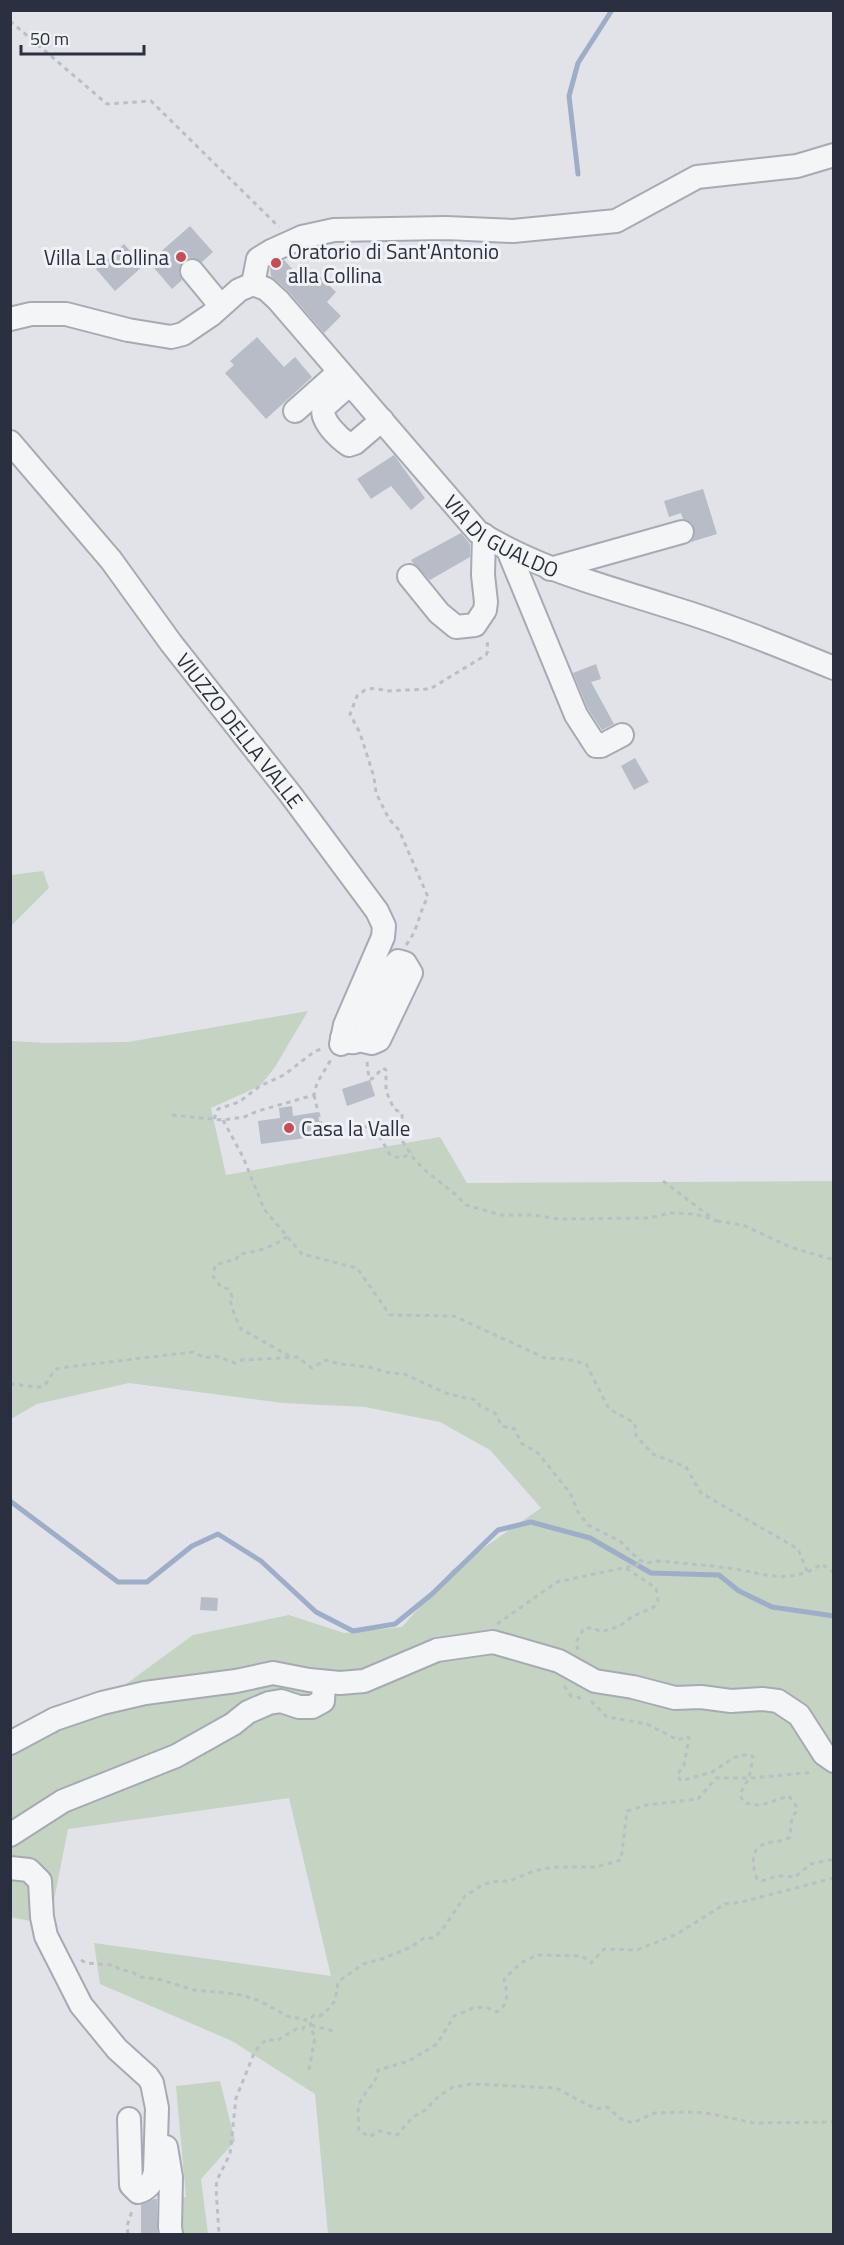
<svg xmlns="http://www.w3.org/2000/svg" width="844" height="2245" font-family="'Titillium Web',sans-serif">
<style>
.green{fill:#c5d3c2}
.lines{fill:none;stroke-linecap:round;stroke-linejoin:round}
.stream{stroke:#9eaec8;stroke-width:5}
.building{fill:#b8bcc6}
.minor-casing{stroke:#a6aab3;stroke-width:26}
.path{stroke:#bbbec4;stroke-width:3;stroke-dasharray:4.5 4.5;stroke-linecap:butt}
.minor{stroke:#f4f5f7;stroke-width:22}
.poi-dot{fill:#c94b53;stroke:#f1f2f7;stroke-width:2}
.labels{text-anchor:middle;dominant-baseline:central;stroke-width:6;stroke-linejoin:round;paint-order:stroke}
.poi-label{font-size:21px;fill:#2a3040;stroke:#f1f2f7;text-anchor:start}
.street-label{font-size:21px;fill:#2a3040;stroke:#f1f2f7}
</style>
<rect width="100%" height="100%" fill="#e1e3e9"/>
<g class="green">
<polygon points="43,871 49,888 11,926 11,875"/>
<polygon points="308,1011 275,1067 260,1086 211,1108 226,1175 440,1137 467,1183 833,1181 833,2234 328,2234 315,2094 232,2041 100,1984 94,1943 331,1976 289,1798 68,1829 49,1925 11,1917 11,1746 81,1717 193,1635 289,1615 344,1633 402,1627 452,1570 541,1508 490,1450 440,1422 365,1407 283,1403 129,1383 37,1404 11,1419 11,1041 48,1043 128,1042"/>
<polygon points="220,2081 235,2141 201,2179 208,2234 169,2234 166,2199 186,2197 176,2086"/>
</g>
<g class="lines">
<g class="stream">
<polyline points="578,174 569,96 578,63 612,10"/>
<polyline points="10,1501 118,1582 147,1582 192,1546 218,1534 261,1561 316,1612 353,1631 395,1624 432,1594 498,1530 531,1522 590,1538 651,1573 719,1575 739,1591 772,1607 834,1616"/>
</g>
</g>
<g class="building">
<polygon points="190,226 213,252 202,262 190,258 183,261 179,273 182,280 172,289 149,262"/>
<polygon points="124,244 143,266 115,291 96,269"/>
<polygon points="284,260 296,273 299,271 307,279 314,271 336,292 327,302 341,316 324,333 288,291 271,276 270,267"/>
<polygon points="257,337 284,367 295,357 312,377 266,419 225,373 234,365 230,361"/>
<polygon points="394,455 425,498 411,510 391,486 371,499 357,479"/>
<polygon points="703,489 717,534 691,542 695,535 692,523 683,519 681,513 669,517 664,501"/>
<polygon points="461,533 470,544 470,557 430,580 413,563 411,560"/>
<polygon points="596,664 601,679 591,682 614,724 602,730 588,709 573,673"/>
<polygon points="635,758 649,782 634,790 621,766"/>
<polygon points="370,1080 375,1096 347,1106 342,1089"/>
<polygon points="292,1106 293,1116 318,1112 321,1136 261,1144 258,1121 280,1118 279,1108"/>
<polygon points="201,1597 218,1598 217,1611 200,1610"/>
<polygon points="154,2199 157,2199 157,2235 141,2235 141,2205"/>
</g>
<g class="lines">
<defs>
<g id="minor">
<polyline points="192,271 220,305"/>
<path id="s1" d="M 253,284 L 266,289 L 278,300 L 478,532 C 539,570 602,585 670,607 C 726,624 780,646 834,668"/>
<polyline points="253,284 258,259 271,251 302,237 334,230 446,228 513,231 616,221 697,177 797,166 834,155"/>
<polyline points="10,319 31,314 66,314 128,330 171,337 183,334 211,315 239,290 253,284"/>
<path d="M 350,384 L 324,407 C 319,420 339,438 349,445 L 355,443 L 382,420"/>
<polyline points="295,411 339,372"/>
<path id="s2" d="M 10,442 L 111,560 L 171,643 L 291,795 L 377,911 L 384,926 L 383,937 L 345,1025 L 341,1044"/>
<polyline points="508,550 576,715 596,746 601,746 622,735"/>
<polyline points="550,569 682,532"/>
<polyline points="409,576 439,613 456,627 475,625 485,610 486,602 483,575 484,535"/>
<path d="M 342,1038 C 351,1044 355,1044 364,1036 L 391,968 L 398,961 L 405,963 L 411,973 L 379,1040 L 372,1043 L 359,1040"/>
<polyline points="10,1743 55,1719 102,1703 145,1693 236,1681 273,1673 309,1680 340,1683 364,1681 437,1650 493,1642 559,1661 595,1681 633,1687 675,1698 701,1697 731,1701 762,1699 778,1701 799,1715 824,1754 834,1761"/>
<polyline points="10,1835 63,1801 176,1756 233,1724 248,1712 269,1703 281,1701 299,1707 312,1707 323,1701 324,1682"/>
<path d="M 10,1868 L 29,1870 L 40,1881 L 42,1917 L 46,1936 L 81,2005 L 117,2049 L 148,2077 L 152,2083 L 157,2108 L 155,2172 C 153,2182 148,2189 138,2192 L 131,2185 L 129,2119"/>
<polyline points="166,2147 171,2177 170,2227 171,2234"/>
</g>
</defs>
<use href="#minor" class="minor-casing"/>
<g class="path">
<polyline points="10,21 107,104 151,101 279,227"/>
<path d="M 406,945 C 419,929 418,914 428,897 L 399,830 L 389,819 L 376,793 L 374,777 L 360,733 L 350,714 L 357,696 L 365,690 L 375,688 L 386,691 L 430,689 L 486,655 L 488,651 L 487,640"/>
<polyline points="367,1062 369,1079 372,1079 383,1068 386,1070 386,1091 394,1109 402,1113 403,1142 414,1159 427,1172 455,1194 466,1205 501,1215 533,1215 559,1219 649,1218 670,1213 695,1214 717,1221"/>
<path d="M 314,1095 L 322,1128 L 332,1136 C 348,1129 364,1119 378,1134 C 383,1141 386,1149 391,1156 L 401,1158 L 412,1153"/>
<polyline points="172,1115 223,1120 244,1117 258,1111 314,1095 317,1083 332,1058"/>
<polyline points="214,1119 218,1109 239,1102 260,1086 284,1075 315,1051 322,1049"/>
<polyline points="223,1120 243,1157 264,1209 302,1254 357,1268 390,1315 454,1316 545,1358 566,1359 586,1364 609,1409 635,1423 636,1436 653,1454 686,1467 701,1493 798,1549 808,1573"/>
<polyline points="663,1181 712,1218"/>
<polyline points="717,1221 743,1225 790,1247 834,1260"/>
<path d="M 287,1236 C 278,1246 252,1253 239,1254 L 236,1259 L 215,1265 L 213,1276 L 221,1287 L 229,1289 L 232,1297 L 230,1300 C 232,1308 237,1322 241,1329 L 291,1357"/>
<path d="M 10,1384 C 19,1384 36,1388 40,1387 C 48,1386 50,1373 57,1369 C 60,1368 64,1368 67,1367 L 193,1352 L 205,1358 L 216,1356 L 235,1363 L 242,1360 L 297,1357 L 312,1368 L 326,1360 L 340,1364 L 369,1367 L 390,1373 L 404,1374 L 448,1394 L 476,1400 L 480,1406 L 495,1413 L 502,1426 L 515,1429 L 521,1443 L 538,1453 L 570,1493 L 578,1512 L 588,1525 L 620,1541 L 639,1560 L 647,1563 L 658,1561 C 682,1563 705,1565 728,1568 C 765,1573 788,1586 822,1564 L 834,1573"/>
<polyline points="497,1624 557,1582 637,1565 639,1560"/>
<polyline points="578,1650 576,1642 584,1628 593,1628 601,1632 620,1626 633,1616 654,1607 658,1601 656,1588 626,1568"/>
<polyline points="564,1686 571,1696 584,1699"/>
<path d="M 591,1701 L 607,1717 L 647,1724 L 678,1740 L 687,1736 L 689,1738 L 684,1765 L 677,1775 L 681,1781 L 712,1772 L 735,1757 L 750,1754 L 753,1757 L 749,1778 L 740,1794 L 743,1802 C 762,1809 770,1801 789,1796 L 796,1806 L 797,1811 L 792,1817 L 790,1837 C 784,1842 779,1840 772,1842 C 750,1845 751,1862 757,1879 L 762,1881 L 777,1876 L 795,1877 L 811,1864 L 834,1859"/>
<path d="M 834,1878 L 742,1902 L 725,1904 L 677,1934 L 637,1950 L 604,1949 L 591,1963 L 582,1956 L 537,1955 L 521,1963 L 504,1979 C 507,1991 510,2004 497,2012 L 485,2007 L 473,2008 L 454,2016 L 437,2044 L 409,2061 L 378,2070 C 377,2083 367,2089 361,2100 C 356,2107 359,2122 359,2130 L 369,2137 L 379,2131 L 397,2135 L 413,2117 L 425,2110 L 439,2096 L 453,2087 L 472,2084 L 556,2088 L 596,2109 L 607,2107 L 621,2119 L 633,2123 L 654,2113 L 686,2112 L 706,2113 L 755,2123 L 834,2122"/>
<polyline points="81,1960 86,1963 113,1965 121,1970 130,1971 141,1977 158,1979 194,1990 237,1994 258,2000 291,2018 302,2018 306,2020 303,2029 296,2029 276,2041 267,2039 255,2051 236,2098 230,2154 217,2180 216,2188 219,2234"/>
<polyline points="311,2025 333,2031"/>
<path d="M 309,2070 L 315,2037 L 311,2029 L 310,2019 L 314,2015 L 320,2016 C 337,2003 335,2001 338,1982 L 363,1964 L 382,1959 L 411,1947 L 424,1938 L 434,1938 L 442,1930 L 465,1896 L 482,1885 L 491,1882 L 509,1881 L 534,1871 L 553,1867 L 596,1867 L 621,1860 L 627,1811 L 647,1805 L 698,1799 L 716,1778 L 752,1778 L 814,1772"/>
<polyline points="128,2234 127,2226 132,2211"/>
</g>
<use href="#minor" class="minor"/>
</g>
<g class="poi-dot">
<circle cx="181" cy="257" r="6"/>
<circle cx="276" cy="263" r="6"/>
<circle cx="289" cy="1128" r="6"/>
</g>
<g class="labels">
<g class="poi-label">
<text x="288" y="251">Oratorio di Sant'Antonio<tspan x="288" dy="24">alla Collina</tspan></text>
<text x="169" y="257" text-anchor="end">Villa La Collina</text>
<text x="301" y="1128">Casa la Valle</text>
</g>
<g class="street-label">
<text stroke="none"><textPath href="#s1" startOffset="358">VIA DI GUALDO</textPath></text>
<text stroke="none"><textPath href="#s2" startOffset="369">VIUZZO DELLA VALLE</textPath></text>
</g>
</g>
<rect width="844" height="2245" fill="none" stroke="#2a3040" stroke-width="24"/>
<path d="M21 45v9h123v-9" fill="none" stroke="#2a3040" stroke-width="3"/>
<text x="30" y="45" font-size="18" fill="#2a3040" stroke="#f1f2f7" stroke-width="4.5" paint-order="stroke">50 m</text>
</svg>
